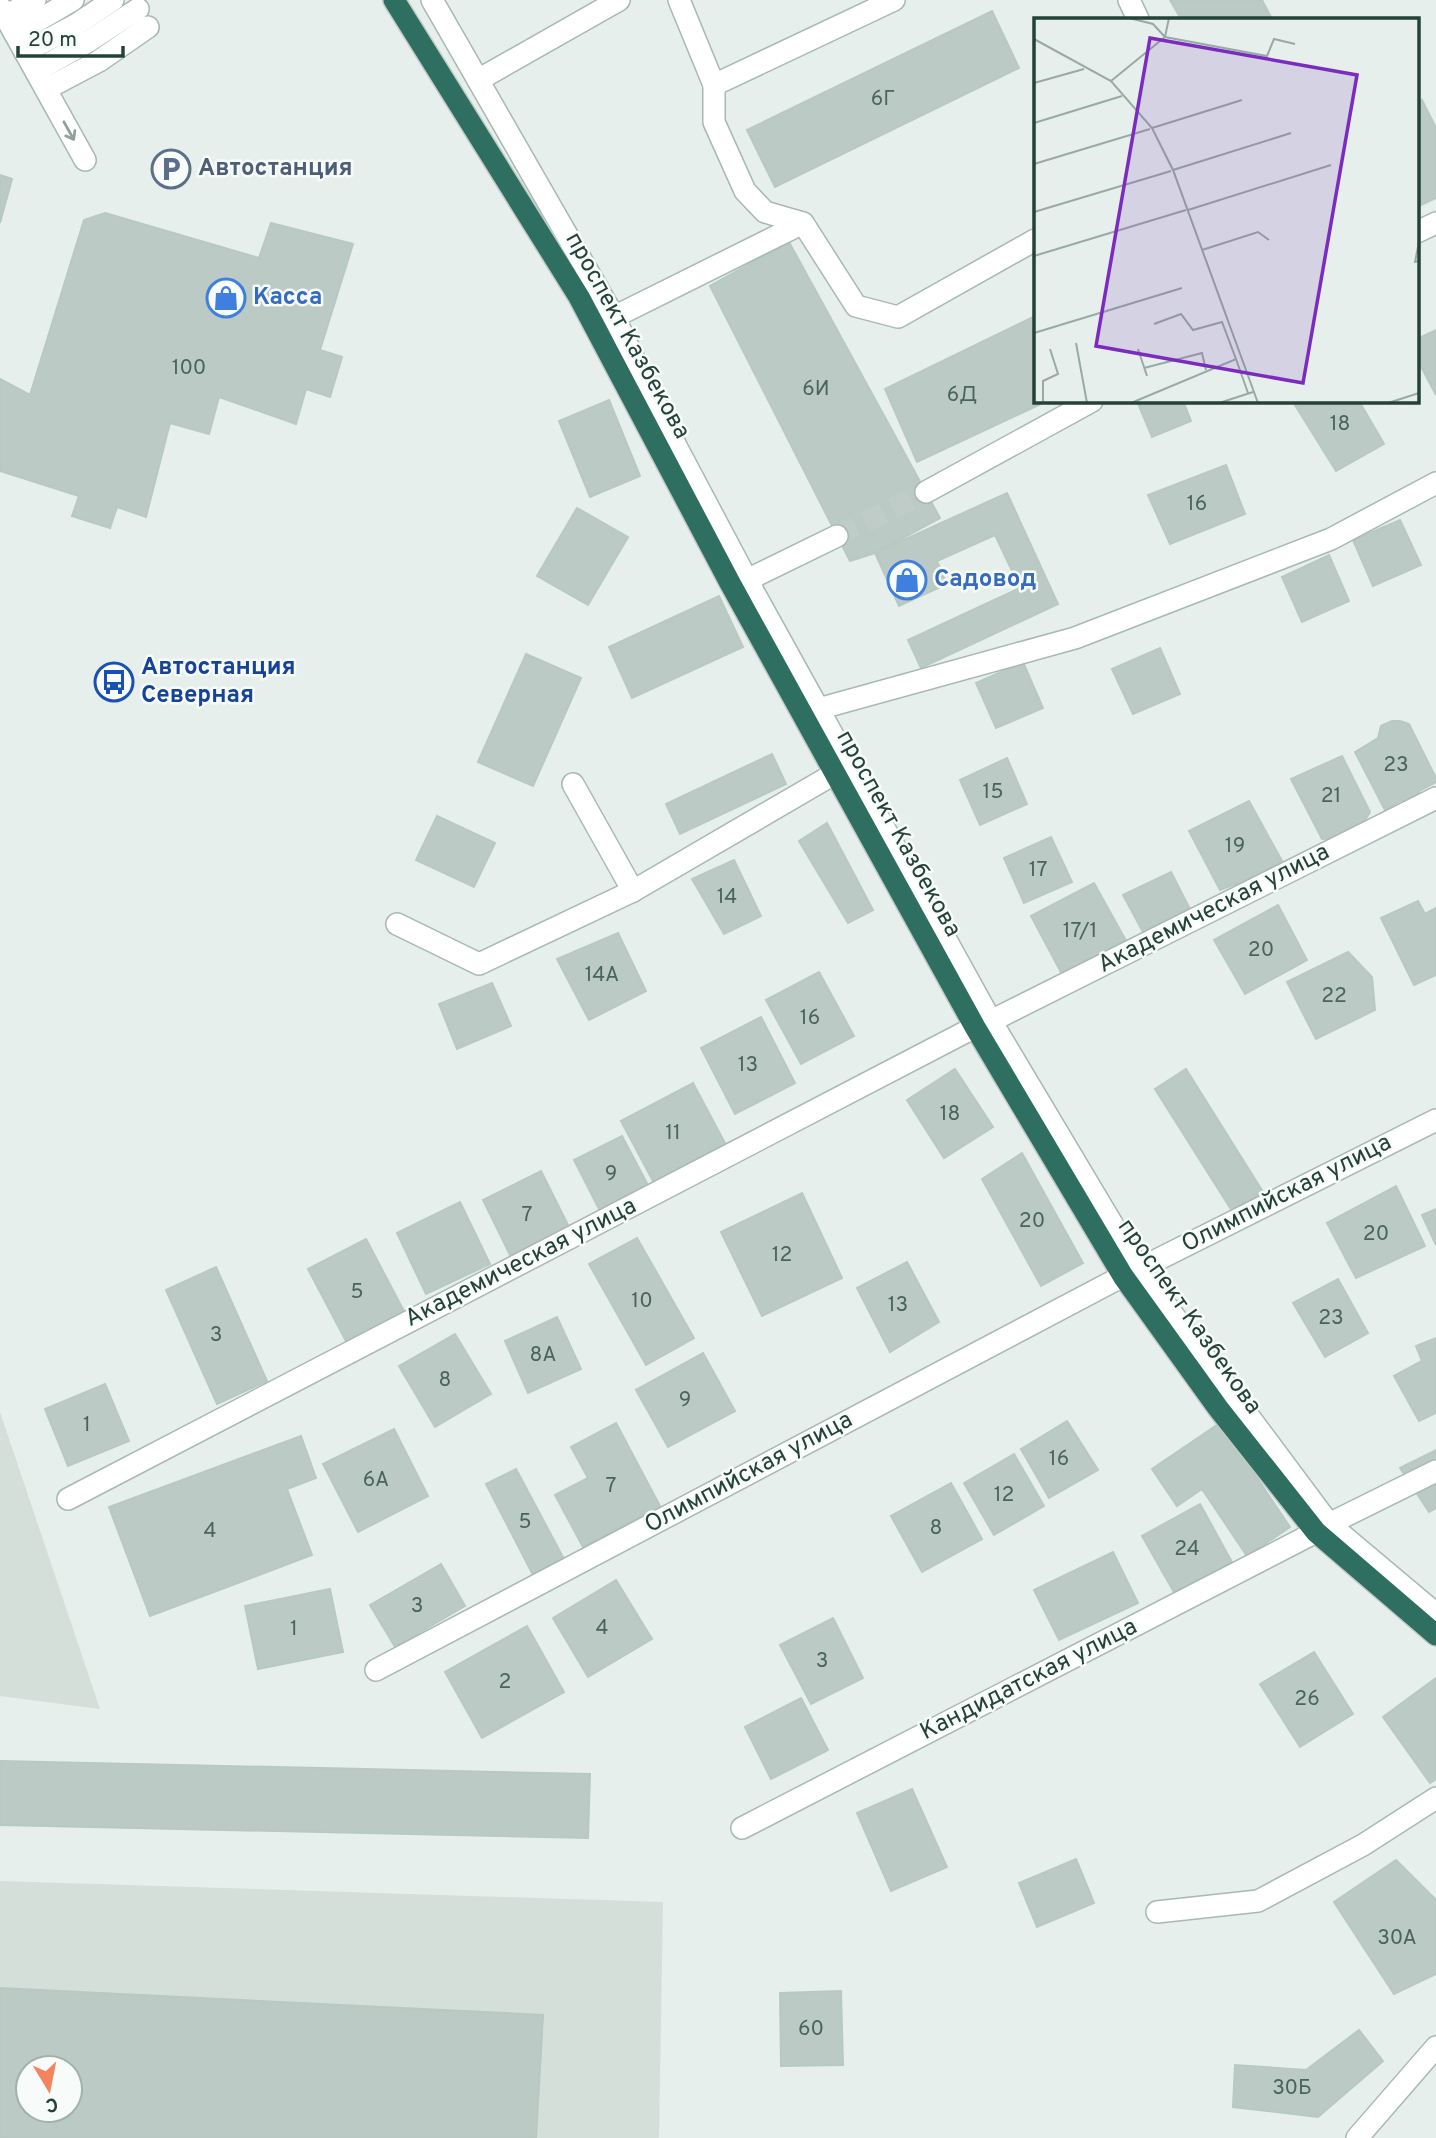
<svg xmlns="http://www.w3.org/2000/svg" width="1436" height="2138" font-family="Overpass,sans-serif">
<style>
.built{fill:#d4dfda;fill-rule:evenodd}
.building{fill:#bbcac4;stroke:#b8c9c2;stroke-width:2;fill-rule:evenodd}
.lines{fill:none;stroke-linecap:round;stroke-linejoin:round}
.minor-tunnel{stroke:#bfccc8;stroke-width:21;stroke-dasharray:21 10;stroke-linecap:butt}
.minor-casing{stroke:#a8b8b2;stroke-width:24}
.highway-casing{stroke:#c2cac8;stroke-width:24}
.minor{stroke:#fff;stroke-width:21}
.highway{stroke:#2f6f62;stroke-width:21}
.oneway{stroke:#92a09c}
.labels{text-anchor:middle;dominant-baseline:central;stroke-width:5;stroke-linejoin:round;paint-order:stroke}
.number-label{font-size:21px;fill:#4a645c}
.service-label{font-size:24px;font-weight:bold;fill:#4e5e75;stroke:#f7fbf9;text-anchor:start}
.shop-label{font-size:24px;font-weight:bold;fill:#366cbe;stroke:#f7fbf9;text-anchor:start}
.street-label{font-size:24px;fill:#24423a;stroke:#f7fbf9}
.transit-label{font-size:24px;font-weight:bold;fill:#164399;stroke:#f7fbf9;text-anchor:start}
.inset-road{fill:none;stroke:#98aaa4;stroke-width:2}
.view{fill:#7b2cbf;fill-opacity:0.15;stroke:#7b2cbf;stroke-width:3.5}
.inset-edge{fill:none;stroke:#24423a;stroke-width:3.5}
</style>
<rect width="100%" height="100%" fill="#e6efeb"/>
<g class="built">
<polygon points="0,1412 100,1709 0,1696"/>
<path d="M 0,1881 L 663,1902 L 659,2138 L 0,2138 ZM 28,2068 L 70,2068 L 70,2110 L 28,2110 Z"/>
</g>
<g class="building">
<polygon points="1170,0 1262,0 1272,19 1181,19"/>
<polygon points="992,11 1019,68 775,187 747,130"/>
<polygon points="1422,100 1436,128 1436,198 1417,207 1417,103"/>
<polygon points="0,175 12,179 0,223"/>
<polygon points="105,213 259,258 271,223 353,244 320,350 342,357 330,397 306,389 296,424 219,397 209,434 170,423 146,517 117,507 110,528 72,516 79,496 0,471 0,379 30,395 84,220"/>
<polygon points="789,242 940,518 875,553 850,561 710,286"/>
<polygon points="1035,316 1035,401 1047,401 917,462 885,389"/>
<polygon points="1436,330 1436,395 1417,359 1417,339"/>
<polygon points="609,400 640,476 590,497 559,421"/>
<polygon points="1137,401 1183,401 1191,421 1152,437"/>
<polygon points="1302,401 1359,401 1384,444 1336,471 1295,405"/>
<polygon points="1226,465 1245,514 1170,544 1148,495"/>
<polygon points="1007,493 1058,604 921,668 908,640 1020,588 995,535 937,561 947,584 899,606 875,553"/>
<polygon points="577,508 628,537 588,605 537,576"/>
<polygon points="1400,520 1421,565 1373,586 1353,540"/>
<polygon points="1329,555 1349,601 1302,622 1282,577"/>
<polygon points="719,596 743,647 632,698 609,647"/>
<polygon points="1160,648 1180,694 1133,714 1112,669"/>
<polygon points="526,654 581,678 533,786 478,762"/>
<polygon points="1023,662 1043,708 996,728 976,683"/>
<polygon points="1392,721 1400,721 1409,724 1436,778 1436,782 1419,791 1423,806 1415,811 1402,800 1385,810 1355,752 1378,738 1381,726"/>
<polygon points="772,754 786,784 680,834 666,804"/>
<polygon points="1342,756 1370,812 1355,837 1322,839 1291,779"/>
<polygon points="1007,758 1027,804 980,825 960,780"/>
<polygon points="1249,801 1282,861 1265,871 1261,884 1248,890 1238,883 1220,890 1189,831"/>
<polygon points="437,816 495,843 474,887 416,860"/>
<polygon points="827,823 873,910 848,923 799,841"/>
<polygon points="1051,837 1072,882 1024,903 1004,858"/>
<polygon points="734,860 761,916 724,934 692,879"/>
<polygon points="1171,872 1191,911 1144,934 1123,895"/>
<polygon points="1094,883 1129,946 1065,980 1031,916"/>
<polygon points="1418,901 1425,914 1436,908 1436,975 1414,985 1381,918"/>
<polygon points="1278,905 1307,960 1245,994 1214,940"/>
<polygon points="618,933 646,991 589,1020 557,959"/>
<polygon points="1348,952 1372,977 1375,1010 1316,1039 1287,982"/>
<polygon points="819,972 854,1036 801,1064 766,1000"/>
<polygon points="492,983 511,1026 457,1049 439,1004"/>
<polygon points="761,1017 795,1083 735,1114 701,1048"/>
<polygon points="955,1069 993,1127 944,1158 907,1100"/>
<polygon points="1186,1069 1263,1192 1232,1211 1155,1089"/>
<polygon points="693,1083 726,1145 654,1183 621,1121"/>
<polygon points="622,1136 649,1187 600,1211 574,1160"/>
<polygon points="1022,1153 1083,1263 1041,1286 982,1179"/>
<polygon points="541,1171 571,1231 512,1259 483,1200"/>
<polygon points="1396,1186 1425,1246 1356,1278 1327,1223"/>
<polygon points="802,1193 842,1278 762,1316 721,1232"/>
<polygon points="460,1202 490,1264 426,1294 397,1233"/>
<polygon points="1436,1209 1436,1245 1422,1215"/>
<polygon points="637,1238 694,1338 646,1365 589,1264"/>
<polygon points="366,1239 406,1315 348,1345 308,1269"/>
<polygon points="907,1262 939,1322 890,1352 857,1288"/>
<polygon points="216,1267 267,1381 217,1404 166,1290"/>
<polygon points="1338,1279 1368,1333 1325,1357 1293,1303"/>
<polygon points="557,1317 581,1369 528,1393 505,1341"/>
<polygon points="455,1334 491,1394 435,1427 399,1366"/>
<polygon points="1436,1338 1436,1413 1419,1421 1394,1376 1422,1361 1416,1346"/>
<polygon points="703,1353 735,1411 668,1447 636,1390"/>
<polygon points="105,1384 129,1441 68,1466 45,1409"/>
<polygon points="1067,1421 1098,1470 1049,1498 1021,1449"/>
<polygon points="616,1423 660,1506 583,1547 555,1495 588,1478 571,1447"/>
<polygon points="1220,1423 1290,1527 1247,1556 1202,1489 1177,1506 1152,1469"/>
<polygon points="394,1429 428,1496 358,1532 323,1464"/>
<polygon points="301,1436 316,1478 287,1489 312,1555 150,1616 109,1507"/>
<polygon points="1436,1450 1436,1508 1429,1512 1400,1468"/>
<polygon points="1014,1454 1044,1506 994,1535 964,1483"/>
<polygon points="516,1469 564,1559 533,1575 486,1484"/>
<polygon points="951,1483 982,1539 922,1572 891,1516"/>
<polygon points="1200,1504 1232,1562 1175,1594 1142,1536"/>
<polygon points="1113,1552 1138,1603 1059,1640 1034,1590"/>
<polygon points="441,1564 465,1606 395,1647 370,1605"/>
<polygon points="616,1580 652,1639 588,1677 553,1618"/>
<polygon points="330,1589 343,1652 258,1669 245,1606"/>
<polygon points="833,1618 863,1678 811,1704 780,1645"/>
<polygon points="527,1626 564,1692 482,1738 445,1672"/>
<polygon points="1314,1652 1353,1714 1300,1747 1260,1684"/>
<polygon points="1436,1678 1436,1779 1430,1783 1383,1717"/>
<polygon points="801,1698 828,1750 771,1779 745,1727"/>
<polygon points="0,1761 590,1774 588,1838 0,1825"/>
<polygon points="912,1789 947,1867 891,1891 857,1813"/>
<polygon points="1076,1859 1094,1903 1037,1927 1019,1883"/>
<polygon points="1396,1860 1436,1900 1436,1974 1394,1994 1334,1902"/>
<path d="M 0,1988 L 543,2015 L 536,2138 L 0,2138 ZM 28,2068 L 70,2068 L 70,2110 L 28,2110 Z"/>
<polygon points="841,1991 843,2065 781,2066 780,1993"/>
<polygon points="1359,2030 1383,2061 1318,2117 1233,2107 1235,2065 1306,2070"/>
</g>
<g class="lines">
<polyline class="minor-tunnel" points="837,536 926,492"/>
<defs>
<g id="minor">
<polyline points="432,0 478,80 619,0"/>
<polyline points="679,0 714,85 894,0"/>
<polyline points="1129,0 1138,19"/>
<polyline points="0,7 85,160"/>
<polyline points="5,16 35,0"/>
<polyline points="15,34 73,0"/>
<polyline points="25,52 77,24 113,0"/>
<polyline points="36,71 89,41 138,9"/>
<polyline points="478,80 614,317 803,223 856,306 898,317 1035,240"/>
<polyline points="714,85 714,122 745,191 765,212 803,223"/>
<polyline points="46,89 99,61 148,27"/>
<polyline points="1417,232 1436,223"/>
<polyline points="614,317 677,448 747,580 991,1021 1139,1269 1329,1524 1436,1614"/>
<polyline points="926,492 1092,401"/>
<polyline points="747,580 837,536"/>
<polyline points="818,709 1075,638 1331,539 1436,483"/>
<polyline points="573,784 633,891"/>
<polyline points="397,924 479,964 633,891 834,774"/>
<polyline points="991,1021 1436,798"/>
<polyline points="1139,1269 1436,1120"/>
<polyline points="68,1499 975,1027"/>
<polyline points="1329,1524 1436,1471"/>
<polyline points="376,1670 1123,1276"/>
<polyline points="742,1828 1316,1532"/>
<polyline points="1157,1912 1258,1901 1363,1845 1436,1798"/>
<polyline points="1357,2138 1436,2047"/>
</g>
<polyline id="highway" points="394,0 579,297 730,583 975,1027 1123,1276 1218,1408 1316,1532 1436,1635"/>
</defs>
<use href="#minor" class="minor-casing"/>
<use href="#highway" class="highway-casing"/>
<use href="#minor" class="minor"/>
<use href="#highway" class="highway"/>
</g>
<defs><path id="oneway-shaft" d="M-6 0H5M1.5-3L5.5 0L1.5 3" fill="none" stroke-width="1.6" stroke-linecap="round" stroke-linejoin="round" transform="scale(1.75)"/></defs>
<use class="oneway" href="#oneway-shaft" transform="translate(69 131) rotate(61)"/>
<defs>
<symbol id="parking-ring" viewBox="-11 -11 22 22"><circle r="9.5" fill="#f7fbf9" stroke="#5c6f8a" stroke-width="1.5"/><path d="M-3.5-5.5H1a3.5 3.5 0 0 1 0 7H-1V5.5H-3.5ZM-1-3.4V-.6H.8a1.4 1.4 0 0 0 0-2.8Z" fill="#5c6f8a"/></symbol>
<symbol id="shop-ring" viewBox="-11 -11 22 22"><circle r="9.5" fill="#f7fbf9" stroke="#3f7fe0" stroke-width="1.5"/><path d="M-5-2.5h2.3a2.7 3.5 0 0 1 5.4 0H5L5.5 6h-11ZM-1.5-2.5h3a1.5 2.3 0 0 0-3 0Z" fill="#3f7fe0"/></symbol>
<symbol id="bus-ring" viewBox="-11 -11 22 22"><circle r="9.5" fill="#f7fbf9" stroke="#1a4fb4" stroke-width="1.5"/><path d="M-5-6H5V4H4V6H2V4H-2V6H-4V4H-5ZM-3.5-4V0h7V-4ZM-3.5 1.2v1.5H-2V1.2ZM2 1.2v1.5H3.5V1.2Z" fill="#1a4fb4"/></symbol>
</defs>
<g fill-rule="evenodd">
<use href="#parking-ring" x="149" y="147" width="44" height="44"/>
<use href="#shop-ring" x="204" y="276" width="44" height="44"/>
<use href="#shop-ring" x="885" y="558" width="44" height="44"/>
<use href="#bus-ring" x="92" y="660" width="44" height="44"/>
</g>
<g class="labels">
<g class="number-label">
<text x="883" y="99">6Г</text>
<text x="189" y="368">100</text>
<text x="816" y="389">6И</text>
<text x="962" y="395">6Д</text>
<text x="1340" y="424">18</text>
<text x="1197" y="504">16</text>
<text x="1396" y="765">23</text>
<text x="993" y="792">15</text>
<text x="1331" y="796">21</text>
<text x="1235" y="846">19</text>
<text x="1038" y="870">17</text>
<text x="727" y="897">14</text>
<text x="1080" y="931">17/1</text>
<text x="1261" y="950">20</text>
<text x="602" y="975">14А</text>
<text x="1334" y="996">22</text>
<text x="810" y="1018">16</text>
<text x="748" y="1065">13</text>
<text x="950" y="1114">18</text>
<text x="673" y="1133">11</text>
<text x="611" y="1174">9</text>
<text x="527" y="1215">7</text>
<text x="1032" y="1221">20</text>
<text x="1376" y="1234">20</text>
<text x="782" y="1255">12</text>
<text x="357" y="1292">5</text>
<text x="642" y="1301">10</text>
<text x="898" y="1305">13</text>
<text x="1331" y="1318">23</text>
<text x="216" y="1335">3</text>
<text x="543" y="1355">8А</text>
<text x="445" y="1380">8</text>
<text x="685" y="1400">9</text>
<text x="87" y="1425">1</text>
<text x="1059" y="1459">16</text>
<text x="376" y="1480">6А</text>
<text x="611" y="1486">7</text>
<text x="1004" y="1495">12</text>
<text x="525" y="1522">5</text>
<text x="936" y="1528">8</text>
<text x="210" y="1531">4</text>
<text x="1187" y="1549">24</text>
<text x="417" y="1606">3</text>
<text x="602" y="1628">4</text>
<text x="294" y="1629">1</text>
<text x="822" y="1661">3</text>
<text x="505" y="1682">2</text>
<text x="1307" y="1699">26</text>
<text x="1397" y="1938">30А</text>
<text x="811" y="2029">60</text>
<text x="1292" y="2088">30Б</text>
</g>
<g class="service-label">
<text x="198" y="169">Автостанция</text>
</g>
<g class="shop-label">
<text x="253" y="298">Касса</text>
<text x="934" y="580">Садовод</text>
</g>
<g class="street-label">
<text transform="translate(627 336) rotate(61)">проспект Казбекова</text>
<text transform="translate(898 834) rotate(61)">проспект Казбекова</text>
<text transform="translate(1214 909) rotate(-27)">Академическая улица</text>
<text transform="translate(1287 1194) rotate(-27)">Олимпийская улица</text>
<text transform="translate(521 1263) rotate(-27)">Академическая улица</text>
<text transform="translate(1189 1317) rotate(55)">проспект Казбекова</text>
<text transform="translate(749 1473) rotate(-28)">Олимпийская улица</text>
<text transform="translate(1029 1680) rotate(-27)">Кандидатская улица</text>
</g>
<g class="transit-label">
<text x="141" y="668">Автостанция<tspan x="141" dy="28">Северная</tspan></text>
</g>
</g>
<g transform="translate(1034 18)">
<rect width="385" height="385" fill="#e6efeb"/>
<path class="inset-road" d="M 95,0 L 119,6 L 131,19 L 233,38 L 240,21 L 261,26M 0,21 L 77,63 L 118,110 L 139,152 L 224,385M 77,63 L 131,19 L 135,0M 0,65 L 50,51M 0,105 L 88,78M 118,110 L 208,82M 0,146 L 116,111M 139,152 L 257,115M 154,192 L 297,147M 0,194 L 137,153M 385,224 L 381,244 L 385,243M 168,232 L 224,214 L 235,222M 0,238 L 152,192M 120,306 L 147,296 L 159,312 L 188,304 L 202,341M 0,315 L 148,270M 42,325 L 53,385M 104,331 L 113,358M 110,350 L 168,335 L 172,352M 9,385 L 9,363 L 24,356 L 16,331M 97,385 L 202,341 L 214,375M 185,385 L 219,374M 354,385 L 385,375"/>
<path class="view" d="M 116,20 L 323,57 L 269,365 L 62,328 Z"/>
<rect width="385" height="385" class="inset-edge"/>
</g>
<g transform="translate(49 2089) rotate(170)"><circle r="33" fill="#f7fbf9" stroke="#a3b1ad" stroke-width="2"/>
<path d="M0-5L12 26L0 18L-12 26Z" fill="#f4845f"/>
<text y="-10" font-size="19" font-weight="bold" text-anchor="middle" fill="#24423a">С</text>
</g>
<path d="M18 46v10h105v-10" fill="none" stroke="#24423a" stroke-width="3.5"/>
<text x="28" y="46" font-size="21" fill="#24423a" stroke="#f7fbf9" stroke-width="5" paint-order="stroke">20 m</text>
</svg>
